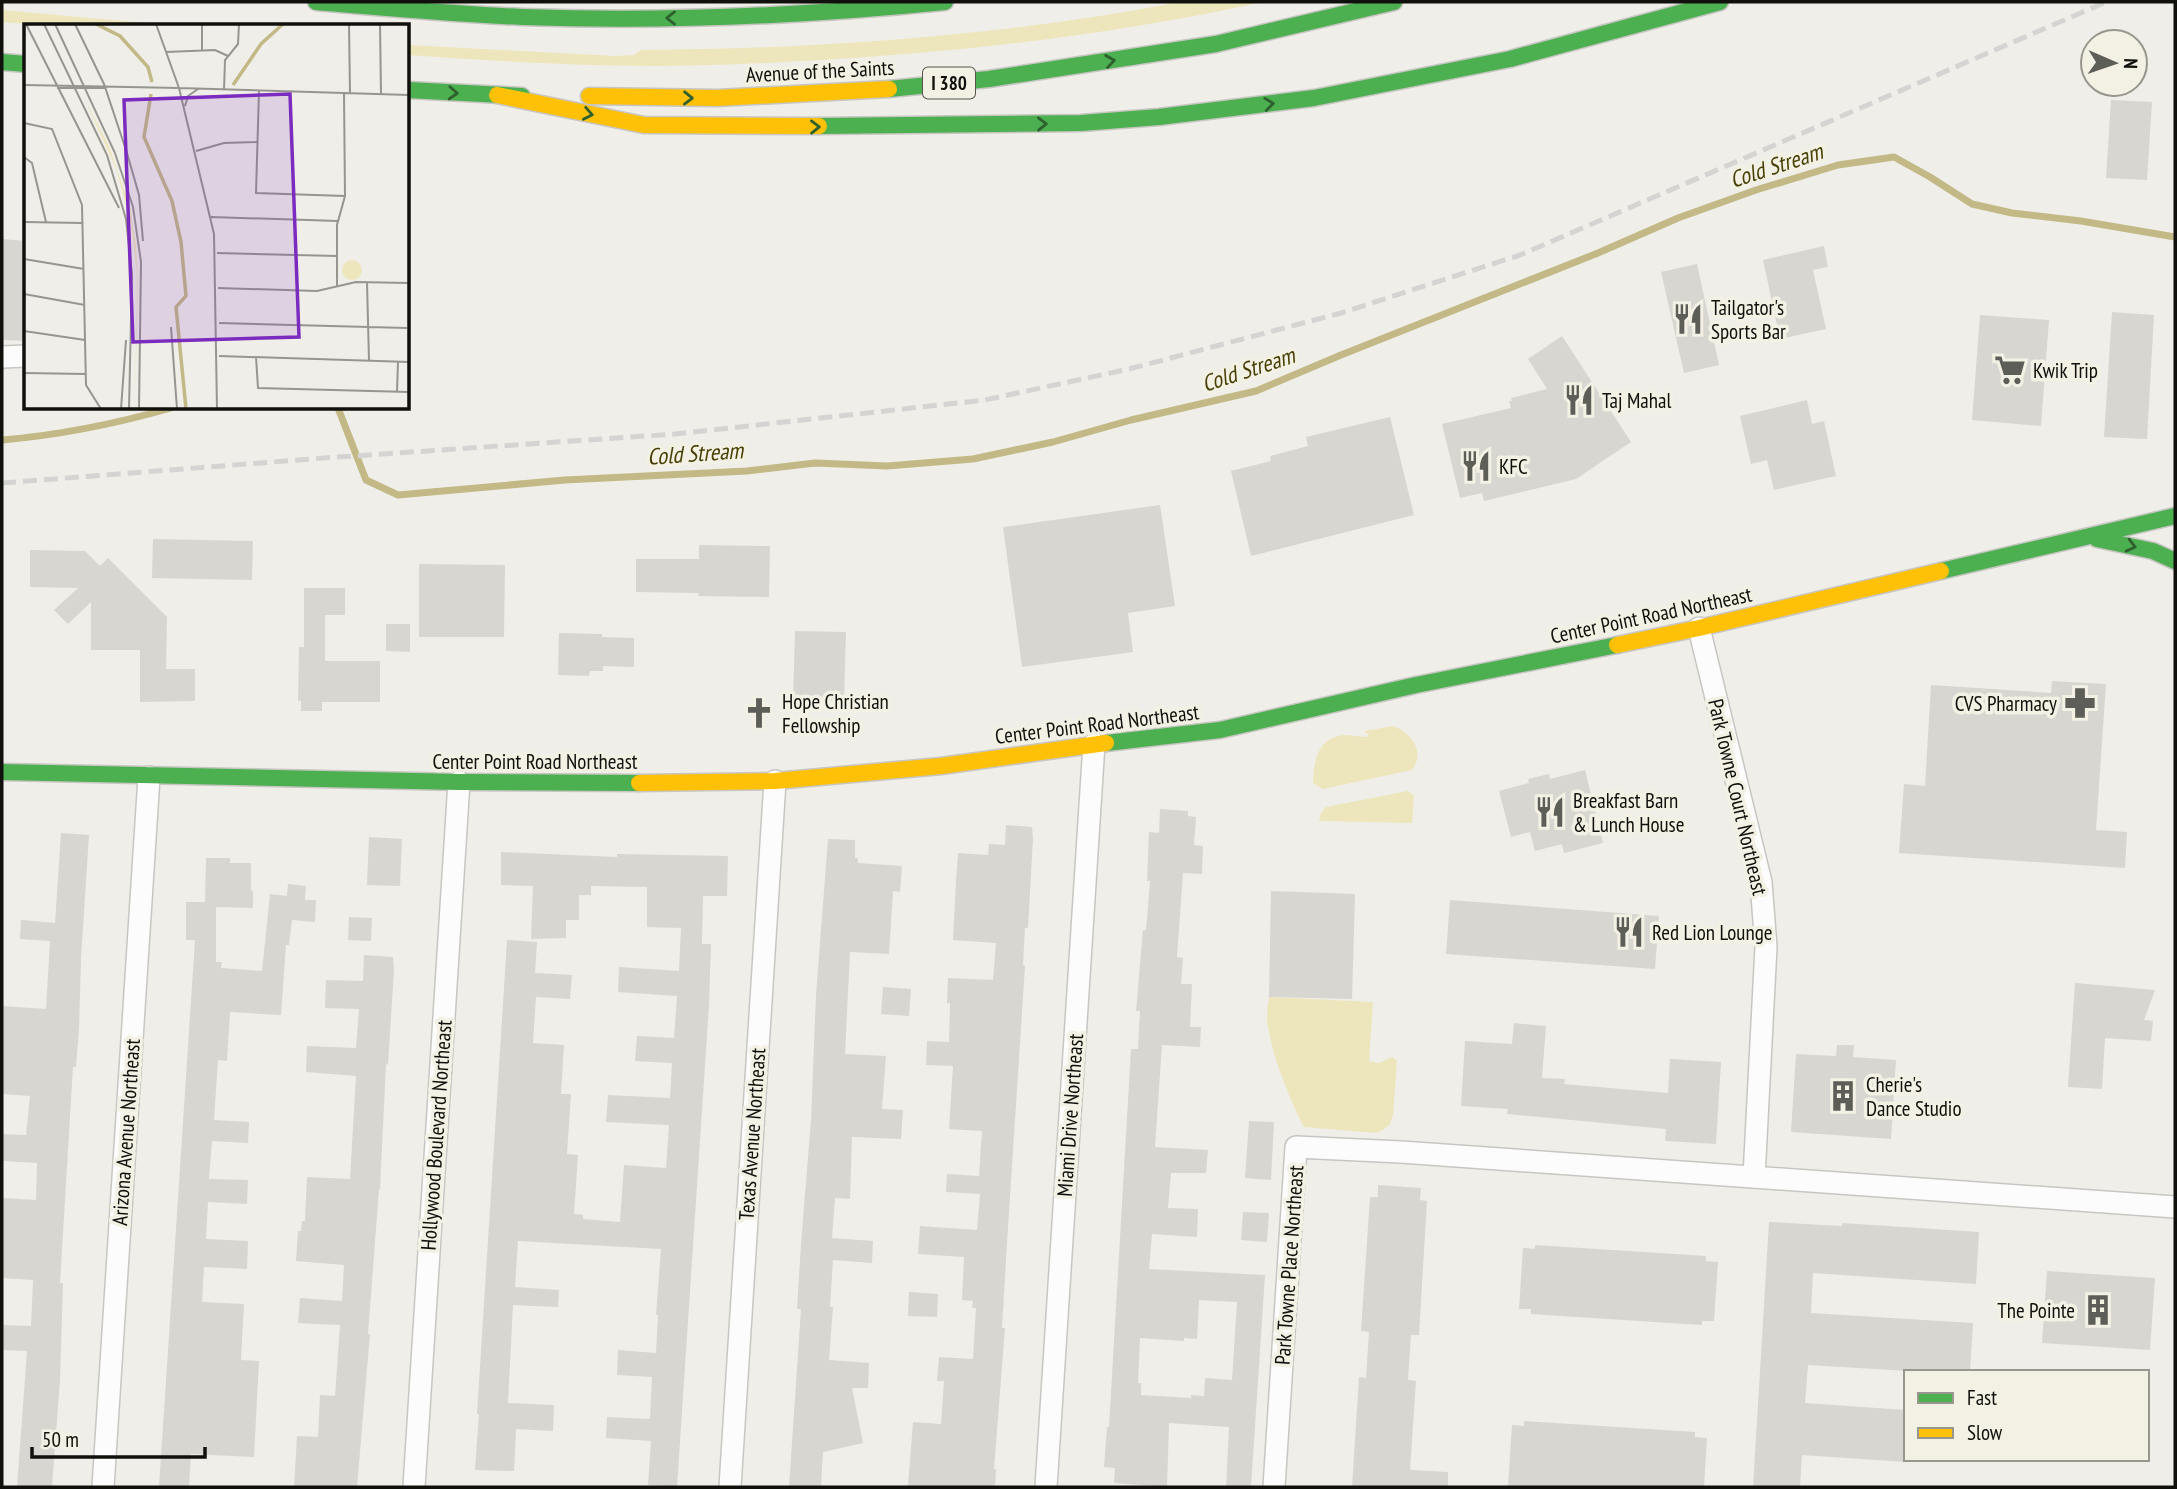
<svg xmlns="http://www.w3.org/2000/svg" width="2177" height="1489" font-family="'PT Sans Narrow',sans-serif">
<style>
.green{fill:#ede6bd}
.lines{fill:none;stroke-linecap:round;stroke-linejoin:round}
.stream{stroke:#c2b987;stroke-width:7}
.building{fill:#d8d6d1;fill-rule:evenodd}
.street-casing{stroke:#c7c6c2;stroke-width:24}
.fast-casing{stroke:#c7c6c2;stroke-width:19}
.slow-casing{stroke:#c7c6c2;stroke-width:19}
.street{stroke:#fdfcfc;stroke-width:21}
.fast{stroke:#4caf50;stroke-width:16}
.slow{stroke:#ffc107;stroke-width:16}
.rail{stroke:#d5d4d2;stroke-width:5;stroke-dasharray:14 7;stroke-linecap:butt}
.oneway{stroke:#2e602e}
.labels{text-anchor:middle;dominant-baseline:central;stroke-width:7;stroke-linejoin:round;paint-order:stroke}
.shield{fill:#f3f1e4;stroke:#54544d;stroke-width:2}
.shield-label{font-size:19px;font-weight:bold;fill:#10100c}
.street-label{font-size:21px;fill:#10100c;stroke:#f3f1e4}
.poi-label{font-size:21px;fill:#10100c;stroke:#f3f1e4;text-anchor:start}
.water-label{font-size:23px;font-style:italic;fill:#483f05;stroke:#f3f1e4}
.inset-river{fill:none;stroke:#c2b987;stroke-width:3.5}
.inset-road{fill:none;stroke:#969590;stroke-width:2}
.view{fill:#7b2cbf;fill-opacity:0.15;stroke:#7b2cbf;stroke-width:3.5}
.inset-edge{fill:none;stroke:#10100c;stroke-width:3.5}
</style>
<rect width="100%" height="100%" fill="#f0eee8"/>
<g class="green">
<path d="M 1180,2 L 1263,2 C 1118,34 970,51 822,60 C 767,63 712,66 657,66 C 574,66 491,61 408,55 L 408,45 L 615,56 L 634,55 L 641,50 C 821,49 1003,36 1180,2 Z"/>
<polygon points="2,10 179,26 53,26 2,22"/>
<path d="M 1393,726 C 1411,732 1426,752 1412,770 L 1323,789 L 1313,783 C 1314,761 1317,738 1344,735 C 1351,735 1360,737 1367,737 L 1369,734 L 1365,733 L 1365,731 Z"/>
<polygon points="1408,791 1414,796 1412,823 1319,821 1321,813 1326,807"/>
<path d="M 1269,997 L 1373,1002 L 1369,1061 L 1379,1063 L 1392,1057 L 1397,1061 L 1393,1115 L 1390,1124 L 1383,1130 L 1377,1133 L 1304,1127 C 1289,1099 1270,1051 1267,1019 C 1267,1012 1268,1004 1269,997 Z"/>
</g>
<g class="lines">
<g class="stream">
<polyline points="338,408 366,480 398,495 565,480 747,471 815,463 887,466 973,459 1053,442 1131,420 1256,391 1341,355 1598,253 1678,218 1756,190 1838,165 1894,157 1930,177 1972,204 2012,213 2081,221 2175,237"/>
<path d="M 2,440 C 60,435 115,424 171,408"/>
</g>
</g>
<g class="building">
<polygon points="2111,100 2152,102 2147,180 2106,178"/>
<polygon points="2,239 26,241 26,341 2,340"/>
<polygon points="1824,246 1828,267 1813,270 1826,329 1780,339 1763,260"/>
<polygon points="1697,264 1719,365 1684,373 1661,272"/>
<polygon points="2112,312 2154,315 2147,439 2104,437"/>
<polygon points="1980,315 2049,320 2041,426 1972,420"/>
<polygon points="1562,336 1631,442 1576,479 1484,501 1482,493 1460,498 1442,424 1511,408 1509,401 1512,401 1511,398 1547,389 1528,359"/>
<polygon points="1807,400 1812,424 1824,421 1836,476 1774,490 1767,460 1751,464 1740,416"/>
<polygon points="1390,417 1414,515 1251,556 1231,471 1271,461 1270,456 1308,446 1306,437"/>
<polygon points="1160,505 1175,606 1128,613 1133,652 1022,667 1003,527"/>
<polygon points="153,539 253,541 252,580 152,578"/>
<polygon points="699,545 770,546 769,597 698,596 699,593 636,592 636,559 699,559"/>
<polygon points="30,550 85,551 100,566 108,558 167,617 166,669 195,669 195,701 140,702 140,650 91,650 91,602 68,624 54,610 78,588 30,587"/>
<polygon points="419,564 505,565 504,637 419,637"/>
<polygon points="304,588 345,588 345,615 325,615 325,661 380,661 380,702 322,702 322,711 301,711 301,701 298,701 299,647 304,647"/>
<polygon points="386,624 410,624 410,652 386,651"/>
<polygon points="795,631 846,632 844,701 793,700"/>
<polygon points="559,633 602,634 602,637 634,638 634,667 603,666 603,671 590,671 589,676 558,675"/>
<polygon points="2052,681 2106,684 2096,830 2127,832 2125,868 1899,853 1904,784 1925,786 1931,685 2051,693"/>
<polygon points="1585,770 1603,843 1564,853 1562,844 1535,851 1530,832 1511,837 1499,791 1529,783 1528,779 1549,774 1550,779"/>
<path d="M 1160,809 L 1188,811 L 1188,816 L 1196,817 L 1194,845 L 1203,846 L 1202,874 L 1183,873 L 1177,957 L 1183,958 L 1181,984 L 1192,984 L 1190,1027 L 1201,1027 L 1200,1047 L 1162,1045 L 1155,1147 L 1208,1150 L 1206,1173 L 1171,1173 L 1168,1208 L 1198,1209 L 1197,1237 L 1152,1234 L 1149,1269 L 1265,1275 L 1251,1487 L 1226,1487 L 1229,1427 L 1169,1423 L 1167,1487 L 1114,1483 L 1115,1468 L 1104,1467 L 1107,1427 L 1109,1427 L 1131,1049 L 1138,1049 L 1140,1011 L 1136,1011 L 1143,930 L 1146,930 L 1150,881 L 1147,881 L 1149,832 L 1159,833 ZM 1199,1300 L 1237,1302 L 1232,1380 L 1205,1378 L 1204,1396 L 1191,1395 L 1191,1398 L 1141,1395 L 1141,1383 L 1138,1383 L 1140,1338 L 1184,1341 L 1184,1338 L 1197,1339 Z"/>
<polygon points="1006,825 1032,827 1033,839 1028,928 1025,928 1023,965 1025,966 1007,1243 1002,1328 1005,1328 994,1469 996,1469 995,1487 908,1487 913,1422 941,1424 944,1381 937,1381 939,1357 973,1359 976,1308 972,1308 973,1301 962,1300 964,1257 918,1254 920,1226 977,1230 980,1194 946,1192 947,1174 979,1176 982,1131 949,1129 953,1066 926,1065 927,1041 949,1042 950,1003 947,1003 948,978 993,980 996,943 953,940 956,881 958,853 988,855 989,844 1005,845"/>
<polygon points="61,833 89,835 81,959 79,1028 76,1067 73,1067 60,1283 63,1283 60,1380 52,1487 17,1487 27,1351 2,1350 2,1325 31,1326 33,1280 2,1278 2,1198 36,1200 37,1163 2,1161 2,1134 26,1135 30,1096 2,1094 2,1006 46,1009 50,941 20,939 21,920 55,923"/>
<polygon points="369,837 402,839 400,886 367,885"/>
<polygon points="828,839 855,840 855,858 858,858 858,863 902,866 900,892 893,891 889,954 850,952 845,1054 886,1056 882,1109 903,1110 901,1139 852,1137 850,1199 835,1198 832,1238 873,1241 872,1263 833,1260 830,1307 833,1307 829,1360 869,1363 868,1388 852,1388 863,1443 823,1452 821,1487 789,1487 801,1309 797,1309 801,1244 811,1120 816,995"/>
<polygon points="501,852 617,857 617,854 728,856 727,896 703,896 702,944 711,944 709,1005 677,1487 648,1485 651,1441 606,1438 607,1417 650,1419 652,1377 617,1375 618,1350 656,1353 658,1315 656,1315 661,1249 518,1241 515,1287 559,1290 558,1307 513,1305 508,1403 554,1405 553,1431 516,1429 514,1471 475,1470 479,1414 477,1414 507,940 537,942 535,973 572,975 570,999 536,997 533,1043 564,1045 561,1094 571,1094 567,1154 578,1155 574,1214 583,1215 583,1219 620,1222 624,1165 666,1168 669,1125 606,1122 608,1095 670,1098 672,1063 635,1061 637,1036 674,1038 677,996 618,992 619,967 679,971 681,928 647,927 647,887 591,886 591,895 579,895 579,920 566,920 566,938 531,939 533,886 501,885"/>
<polygon points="206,858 230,858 230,863 251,863 251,890 253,891 253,908 216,907 216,962 222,962 221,968 262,971 270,894 287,896 288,884 306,886 305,900 316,900 315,922 292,920 289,945 286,945 281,1015 230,1012 227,1061 218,1060 214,1120 249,1122 248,1143 212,1141 209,1179 248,1180 247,1204 208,1202 206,1239 248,1241 247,1269 204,1267 202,1302 244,1304 241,1360 259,1361 254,1457 191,1454 189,1487 159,1487 195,940 186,940 186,902 205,902"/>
<polygon points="1271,891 1355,894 1352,999 1269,997"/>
<polygon points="1450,900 1659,916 1655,969 1446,954"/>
<polygon points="349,917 372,918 371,941 348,940"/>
<polygon points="364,955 393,957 394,970 388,1065 386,1064 380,1189 379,1189 368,1334 370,1334 357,1487 294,1487 297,1436 318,1437 320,1395 335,1396 340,1325 298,1323 300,1298 342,1301 344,1265 296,1261 298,1231 301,1231 302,1221 305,1221 307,1177 350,1179 356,1076 306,1072 307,1046 356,1048 359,1009 325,1008 326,980 363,981"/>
<polygon points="2075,983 2155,990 2144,1020 2153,1021 2151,1041 2105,1038 2102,1089 2068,1087"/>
<polygon points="883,987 911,989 909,1016 881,1014"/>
<polygon points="1514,1023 1546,1026 1542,1078 1565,1079 1564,1084 1668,1093 1670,1059 1721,1062 1716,1144 1665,1141 1666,1129 1507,1114 1508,1109 1461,1106 1465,1041 1512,1044"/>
<polygon points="1837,1045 1854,1045 1853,1057 1896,1060 1891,1139 1791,1132 1796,1054 1836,1056"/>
<polygon points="1249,1121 1274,1122 1271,1180 1245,1178"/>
<polygon points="1378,1185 1421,1188 1420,1200 1427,1201 1419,1335 1411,1335 1408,1380 1416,1381 1410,1470 1448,1472 1448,1487 1352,1487 1359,1377 1366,1378 1369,1332 1361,1331 1370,1197 1378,1197"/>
<polygon points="1243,1212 1269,1213 1267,1242 1241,1240"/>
<polygon points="1769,1222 1842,1226 1842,1223 1979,1232 1976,1284 1813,1273 1811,1313 1973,1323 1970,1372 1925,1372 1808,1365 1805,1403 1906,1410 1906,1462 1802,1455 1800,1487 1753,1487"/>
<polygon points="1535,1245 1706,1256 1706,1261 1718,1262 1714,1321 1702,1321 1702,1325 1670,1323 1531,1314 1531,1309 1519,1309 1523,1248 1535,1249"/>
<polygon points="2047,1271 2155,1278 2150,1350 2042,1343"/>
<polygon points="909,1292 938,1294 937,1317 908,1316"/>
<polygon points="1524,1421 1695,1432 1695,1437 1707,1438 1704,1487 1508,1487 1512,1425 1524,1426"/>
</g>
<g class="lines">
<defs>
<g id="street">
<polyline points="2,357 26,356"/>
<polyline points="1699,628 1761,882 1766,947 1754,1177"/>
<polyline points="103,1487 149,777"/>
<polyline points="414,1487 459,782"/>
<polyline points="730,1487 775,781"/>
<polyline points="1046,1487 1094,744"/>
<polyline points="1274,1487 1296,1147 1401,1152 2175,1207"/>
</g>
<g id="fast">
<path d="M 316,2 C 385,8 453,14 522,17 C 663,22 804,16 945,2"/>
<polyline points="2,62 26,64"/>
<polyline points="889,89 989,79 1216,44 1394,2"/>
<polyline points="408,90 522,96"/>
<polyline points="819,126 1081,123 1159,117 1314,98 1510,59 1720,2"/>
<polyline points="2097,539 2153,551 2175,561"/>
<polyline points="1941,571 2175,516"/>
<polyline points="1106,743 1220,730 1416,685 1617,645"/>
<polyline points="2,772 459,782 639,783"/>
</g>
<g id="slow">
<polyline points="497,95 644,125 819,126"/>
<polyline points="589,96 717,98 889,89"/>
<polyline points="1617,645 1699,628 1941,571"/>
<polyline points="639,783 775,781 941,766 1106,743"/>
</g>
</defs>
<use href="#street" class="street-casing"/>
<use href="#fast" class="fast-casing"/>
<use href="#slow" class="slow-casing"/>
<use href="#street" class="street"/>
<use href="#fast" class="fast"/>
<use href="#slow" class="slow"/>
<polyline class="rail" points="2,483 324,458 675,434 985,400 1129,369 1341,313 1520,255 2106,2"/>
</g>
<defs><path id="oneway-chevron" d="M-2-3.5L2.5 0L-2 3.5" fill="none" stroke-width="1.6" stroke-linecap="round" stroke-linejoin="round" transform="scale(1.75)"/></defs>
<g class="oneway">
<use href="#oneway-chevron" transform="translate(671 18) rotate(180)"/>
<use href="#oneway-chevron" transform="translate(1110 61) rotate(-9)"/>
<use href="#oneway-chevron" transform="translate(453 93) rotate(3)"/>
<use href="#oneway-chevron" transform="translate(688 98) rotate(1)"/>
<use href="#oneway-chevron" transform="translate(1269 104) rotate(-7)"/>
<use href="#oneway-chevron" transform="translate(588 114) rotate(11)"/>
<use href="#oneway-chevron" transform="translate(1042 124) rotate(-1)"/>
<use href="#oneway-chevron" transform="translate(815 127) rotate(-1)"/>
<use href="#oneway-chevron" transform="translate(2131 546) rotate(14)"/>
</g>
<defs>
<symbol id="restaurant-bare" viewBox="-9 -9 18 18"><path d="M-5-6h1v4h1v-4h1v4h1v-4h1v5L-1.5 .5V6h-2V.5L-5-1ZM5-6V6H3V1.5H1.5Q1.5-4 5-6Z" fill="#5e5e59" stroke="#f3f1e4" stroke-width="2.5" paint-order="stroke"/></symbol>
<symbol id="supermarket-bare" viewBox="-9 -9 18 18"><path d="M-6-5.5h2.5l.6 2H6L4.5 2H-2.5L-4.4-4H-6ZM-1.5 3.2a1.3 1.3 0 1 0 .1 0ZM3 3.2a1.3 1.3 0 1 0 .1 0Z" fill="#5e5e59" stroke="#f3f1e4" stroke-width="2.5" paint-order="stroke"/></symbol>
<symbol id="pharmacy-bare" viewBox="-9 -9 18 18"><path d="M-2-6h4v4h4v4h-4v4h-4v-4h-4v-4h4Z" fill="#5e5e59" stroke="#f3f1e4" stroke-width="2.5" paint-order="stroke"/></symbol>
<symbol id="church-bare" viewBox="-9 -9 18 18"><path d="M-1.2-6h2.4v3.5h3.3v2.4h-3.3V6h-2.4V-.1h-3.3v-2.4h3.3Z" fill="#5e5e59" stroke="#f3f1e4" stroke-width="2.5" paint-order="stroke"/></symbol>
<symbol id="building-bare" viewBox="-9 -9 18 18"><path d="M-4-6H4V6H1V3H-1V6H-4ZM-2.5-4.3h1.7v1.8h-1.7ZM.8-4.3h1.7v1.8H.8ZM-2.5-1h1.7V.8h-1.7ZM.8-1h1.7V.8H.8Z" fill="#5e5e59" stroke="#f3f1e4" stroke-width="2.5" paint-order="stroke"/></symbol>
</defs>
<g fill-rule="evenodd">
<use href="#restaurant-bare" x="1666" y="297" width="44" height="44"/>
<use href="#supermarket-bare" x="1988" y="348" width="44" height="44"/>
<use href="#restaurant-bare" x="1557" y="378" width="44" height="44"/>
<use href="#restaurant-bare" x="1454" y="444" width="44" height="44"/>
<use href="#pharmacy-bare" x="2058" y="681" width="44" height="44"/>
<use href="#church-bare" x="737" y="691" width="44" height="44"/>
<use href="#restaurant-bare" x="1528" y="790" width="44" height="44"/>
<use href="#restaurant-bare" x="1607" y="910" width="44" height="44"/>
<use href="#building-bare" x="1821" y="1074" width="44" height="44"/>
<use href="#building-bare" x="2076" y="1288" width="44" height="44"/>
</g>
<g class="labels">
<rect class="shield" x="923" y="67.5" width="52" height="31" rx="5"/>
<g class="shield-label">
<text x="949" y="83">I 380</text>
</g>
<g class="street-label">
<text transform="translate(820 71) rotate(-3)">Avenue of the Saints</text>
<text transform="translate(1651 615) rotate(-12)">Center Point Road Northeast</text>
<text transform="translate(1097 724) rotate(-7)">Center Point Road Northeast</text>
<text x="535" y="761">Center Point Road Northeast</text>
<text transform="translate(1738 797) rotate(77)">Park Towne Court Northeast</text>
<text transform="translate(1070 1115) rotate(-86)">Miami Drive Northeast</text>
<text transform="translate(126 1132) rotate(-86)">Arizona Avenue Northeast</text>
<text transform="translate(752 1134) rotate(-86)">Texas Avenue Northeast</text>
<text transform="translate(436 1135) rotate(-86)">Hollywood Boulevard Northeast</text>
<text transform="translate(1289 1265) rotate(-86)">Park Towne Place Northeast</text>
</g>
<g class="poi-label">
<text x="1711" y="307">Tailgator's<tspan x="1711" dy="24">Sports Bar</tspan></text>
<text x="2033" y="370">Kwik Trip</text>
<text x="1602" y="400">Taj Mahal</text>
<text x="1499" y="466">KFC</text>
<text x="782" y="701">Hope Christian<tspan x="782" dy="24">Fellowship</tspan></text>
<text x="2057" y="703" text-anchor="end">CVS Pharmacy</text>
<text x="1573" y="800">Breakfast Barn<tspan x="1573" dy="24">&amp; Lunch House</tspan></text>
<text x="1652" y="932">Red Lion Lounge</text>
<text x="1866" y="1084">Cherie's<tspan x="1866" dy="24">Dance Studio</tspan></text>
<text x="2075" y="1310" text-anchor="end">The Pointe</text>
</g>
<g class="water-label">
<text transform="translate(1776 165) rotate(-18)">Cold Stream</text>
<text transform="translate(1248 369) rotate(-18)">Cold Stream</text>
<text transform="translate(695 453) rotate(-4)">Cold Stream</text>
</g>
</g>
<g transform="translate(24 24)">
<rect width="385" height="385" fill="#f0eee8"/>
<path d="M 59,72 L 85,122 L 106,183 L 112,221 L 114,256 L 111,385 L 113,250 L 107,199 L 92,144 ZM318 246a10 10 0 1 1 20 0a10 10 0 1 1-20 0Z" fill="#ede6bd"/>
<path class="inset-river" d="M 72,0 L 96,12 L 124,43 L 128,58M 209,61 L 237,20 L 259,0M 127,70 L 120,113 L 148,177 L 157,218 L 162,272 L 152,283 L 162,385"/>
<path class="inset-road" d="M 2,0 L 95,184M 20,0 L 83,131 L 102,195 L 108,250 L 105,385M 31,0 L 91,129 L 109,183 L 117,238 L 115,385M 51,0 L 80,60 L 103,129 L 115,171 L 119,217M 132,0 L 155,64 L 190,210 L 193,385M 178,0 L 178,26M 325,0 L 326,70M 356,0 L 357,70M 142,28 L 191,26 L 204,32M 0,61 L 155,64M 33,64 L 81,64M 155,64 L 385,71M 200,66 L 201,36 L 214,20 L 215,0M 235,67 L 232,169 L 321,172M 161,82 L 164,72 L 174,65M 0,99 L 28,105 L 58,181 L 62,361 L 77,385M 172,127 L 200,119 L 233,118M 0,133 L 8,139 L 22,198M 187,193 L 314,197M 0,198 L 59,199M 193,229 L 313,232M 0,235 L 60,245M 343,258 L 345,337M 313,263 L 313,201 L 321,172 L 320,70M 194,264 L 293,267 L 332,258 L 385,259M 0,270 L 61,281M 195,299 L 383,304M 147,303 L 153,385M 0,307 L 61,316M 195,332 L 385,338M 232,333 L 234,364 L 385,368M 0,349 L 62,350M 373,368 L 374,337M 97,385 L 102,316"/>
<path class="view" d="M 266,70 L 275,313 L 109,318 L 100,76 Z"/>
<rect width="385" height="385" class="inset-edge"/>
</g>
<rect width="2177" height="1489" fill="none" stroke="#10100c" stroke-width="7"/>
<rect x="1904" y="1370" width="245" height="91" fill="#f3f1e4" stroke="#98978e" stroke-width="2"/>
<rect x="1918" y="1393" width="35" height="10" fill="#4caf50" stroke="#98978e" stroke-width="2"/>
<text x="1967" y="1405" font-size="21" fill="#10100c">Fast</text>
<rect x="1918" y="1428" width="35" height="10" fill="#ffc107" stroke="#98978e" stroke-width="2"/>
<text x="1967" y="1440" font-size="21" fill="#10100c">Slow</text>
<g transform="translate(2114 63) rotate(92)"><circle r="33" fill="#f3f1e4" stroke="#98978e" stroke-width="2"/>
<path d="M0-5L12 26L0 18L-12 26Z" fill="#5e5e59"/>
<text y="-10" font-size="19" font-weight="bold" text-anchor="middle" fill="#10100c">N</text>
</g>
<path d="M32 1447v10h173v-10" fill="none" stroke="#10100c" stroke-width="3.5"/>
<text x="42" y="1447" font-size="21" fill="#10100c" stroke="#f3f1e4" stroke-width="5" paint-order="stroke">50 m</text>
</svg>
